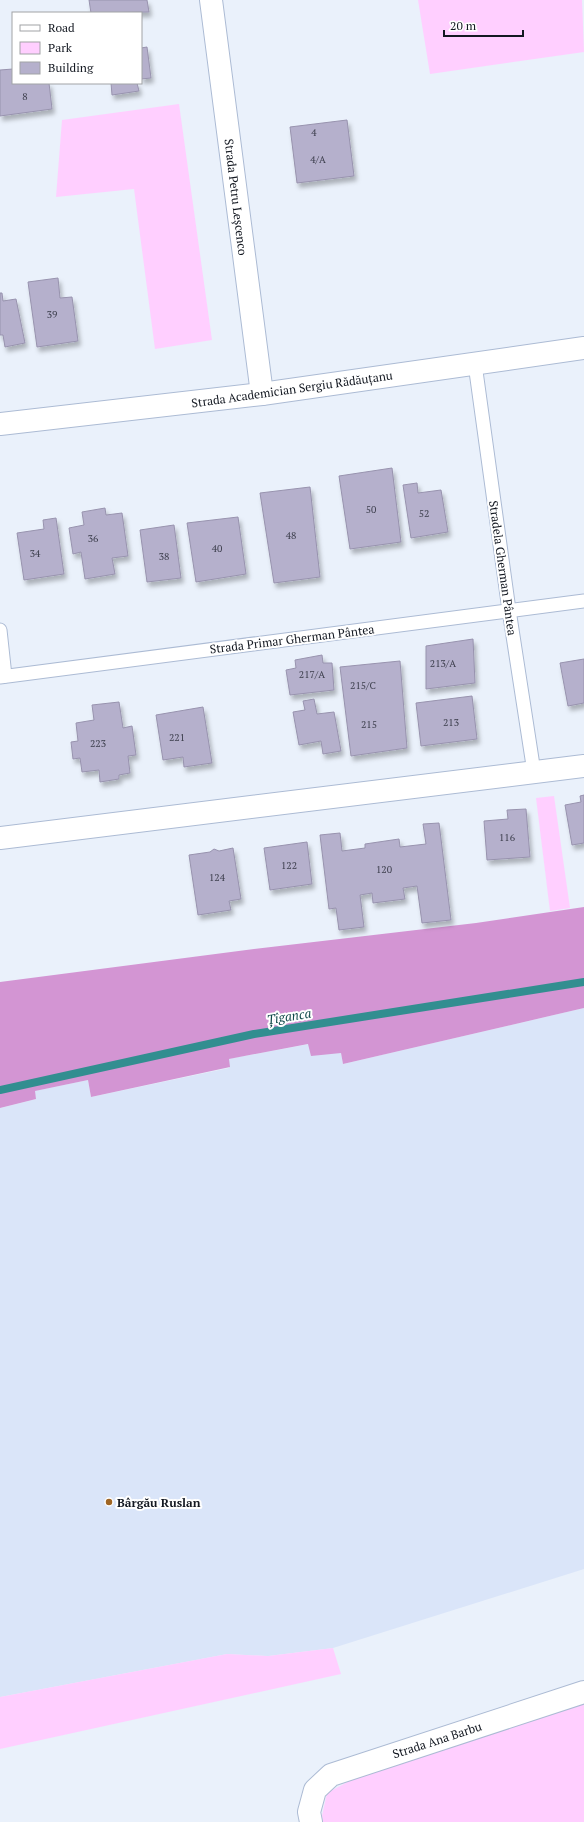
<svg xmlns="http://www.w3.org/2000/svg" width="584" height="1822" font-family="'PT Serif',serif">
<style>
.built{fill:#dae5f9}
.green{fill:#ffcfff}
.forest{fill:#d395d3}
.lines{fill:none;stroke-linecap:round;stroke-linejoin:round}
.stream{stroke:#328e90;stroke-width:8}
.building{fill:#b5b0cc;stroke:#9893ae;filter:url(#shadow)}
.service-casing{stroke:#acbbd4;stroke-width:15}
.minor-casing{stroke:#acbbd4;stroke-width:24}
.tertiary-casing{stroke:#acbbd4;stroke-width:24}
.service{stroke:#fff;stroke-width:13}
.minor{stroke:#fff;stroke-width:22}
.tertiary{stroke:#fff;stroke-width:22}
.poi-dot{fill:#9f6524;stroke:#fff;stroke-width:1.5}
.labels{text-anchor:middle;dominant-baseline:central;stroke-width:4;stroke-linejoin:round;paint-order:stroke}
.number-label{font-size:10px;fill:#3c3e4c}
.street-label{font-size:12px;fill:#131821;stroke:#fff}
.poi-label{font-size:12px;font-weight:bold;fill:#131821;stroke:#fff;text-anchor:start}
.water-label{font-size:13px;font-style:italic;fill:#104849;stroke:#fff}
</style>
<defs>
<filter id="shadow"><feDropShadow dx="2.5" dy="4.5" stdDeviation="2" flood-color="#0004"/></filter>
</defs>
<rect width="100%" height="100%" fill="#eaf1fb"/>
<polygon class="built" points="584,1008 584,1569 333,1648 268,1656 227,1654 0,1697 0,1108 36,1099 34,1091 88,1080 91,1097 229,1068 228,1059 309,1044 341,1053 343,1064"/>
<g class="green">
<polygon points="418,0 582,0 584,52 430,74"/>
<polygon points="179,104 212,340 155,349 134,189 56,197 62,120"/>
<polygon points="554,796 570,908 550,911 536,798"/>
<polygon points="333,1648 341,1674 0,1749 0,1697 227,1654 268,1656"/>
<polygon points="584,1701 584,1822 323,1822 322,1816 327,1793 368,1771"/>
</g>
<polygon class="forest" points="584,907 584,1008 343,1064 341,1053 311,1056 308,1044 229,1059 230,1067 91,1097 88,1080 35,1091 36,1099 0,1108 0,982 254,949 476,923"/>
<g class="lines">
<polyline class="stream" points="0,1090 254,1034 584,982"/>
</g>
<g class="building">
<polygon points="89,0 147,0 149,12 91,13"/>
<polygon points="147,47 151,78 141,79 141,48"/>
<polygon points="13,69 13,83 49,83 52,109 0,116 0,70"/>
<polygon points="111,83 137,83 139,91 112,95"/>
<polygon points="347,120 354,176 297,183 290,127"/>
<polygon points="58,278 60,298 72,297 78,341 37,347 28,282"/>
<polygon points="0,293 2,293 3,301 16,299 25,343 5,347 3,335 0,335"/>
<polygon points="392,468 401,542 350,549 339,476"/>
<polygon points="417,483 418,493 441,490 448,532 411,538 403,485"/>
<polygon points="310,487 320,577 274,583 260,493"/>
<polygon points="105,508 106,515 122,513 128,556 112,558 115,574 85,579 81,552 73,554 69,528 84,525 82,512"/>
<polygon points="238,517 246,574 196,582 187,523"/>
<polygon points="56,518 64,574 24,580 17,533 44,529 43,520"/>
<polygon points="174,525 181,578 147,582 140,530"/>
<polygon points="473,639 475,683 426,689 426,646"/>
<polygon points="322,655 323,663 332,663 334,690 290,695 286,670 296,668 295,660"/>
<polygon points="584,659 584,703 568,706 560,663"/>
<polygon points="400,661 407,748 351,756 340,667"/>
<polygon points="472,696 477,739 421,746 416,703"/>
<polygon points="314,699 317,714 334,712 341,751 323,754 321,741 299,745 293,712 305,710 303,701"/>
<polygon points="119,702 123,728 132,726 136,755 128,756 130,773 119,775 119,779 100,782 99,770 82,772 80,758 73,759 71,742 78,741 76,723 94,720 92,705"/>
<polygon points="203,707 212,763 184,767 183,757 163,760 156,715"/>
<polygon points="584,795 584,843 572,845 565,805 581,802 580,796"/>
<polygon points="526,809 530,857 487,860 484,821 508,819 507,810"/>
<polygon points="439,823 451,920 422,923 417,886 403,888 405,899 373,903 372,893 360,895 364,927 339,930 336,908 329,909 320,835 340,833 342,851 365,848 365,844 399,839 400,847 426,844 423,824"/>
<polygon points="307,842 312,884 270,890 264,848"/>
<polygon points="233,848 241,899 229,901 231,910 198,915 189,855 210,852 214,849 219,851"/>
</g>
<g class="lines">
<defs>
<g id="service">
<polyline points="475,364 509,610 534,772"/>
<polyline points="0,630 5,676"/>
<polyline points="0,677 584,601"/>
</g>
<g id="minor">
<polyline points="211,0 262,394"/>
<polyline points="0,838 584,766"/>
<polyline points="311,1822 309,1812 315,1790 331,1775 584,1692"/>
</g>
<polyline id="tertiary" points="0,424 262,394 584,348"/>
</defs>
<use href="#service" class="service-casing"/>
<use href="#minor" class="minor-casing"/>
<use href="#tertiary" class="tertiary-casing"/>
<use href="#service" class="service"/>
<use href="#minor" class="minor"/>
<use href="#tertiary" class="tertiary"/>
</g>
<circle class="poi-dot" cx="109" cy="1502" r="4"/>
<g class="labels">
<g class="number-label">
<text x="25" y="96">8</text>
<text x="314" y="132">4</text>
<text x="318" y="159">4/A</text>
<text x="52" y="314">39</text>
<text x="371" y="509">50</text>
<text x="424" y="513">52</text>
<text x="291" y="535">48</text>
<text x="93" y="538">36</text>
<text x="217" y="548">40</text>
<text x="35" y="553">34</text>
<text x="164" y="556">38</text>
<text x="443" y="663">213/A</text>
<text x="312" y="674">217/A</text>
<text x="363" y="685">215/C</text>
<text x="451" y="722">213</text>
<text x="369" y="724">215</text>
<text x="177" y="737">221</text>
<text x="98" y="743">223</text>
<text x="507" y="837">116</text>
<text x="289" y="865">122</text>
<text x="384" y="869">120</text>
<text x="217" y="877">124</text>
</g>
<g class="street-label">
<text transform="translate(236 197) rotate(83)">Strada Petru Leșcenco</text>
<text transform="translate(292 389) rotate(-8)">Strada Academician Sergiu Rădăuțanu</text>
<text transform="translate(503 568) rotate(82)">Stradela Gherman Pântea</text>
<text transform="translate(292 639) rotate(-7)">Strada Primar Gherman Pântea</text>
<text transform="translate(437 1740) rotate(-18)">Strada Ana Barbu</text>
</g>
<g class="poi-label">
<text x="117" y="1502">Bârgău Ruslan</text>
</g>
<g class="water-label">
<text transform="translate(289 1016) rotate(-9)">Țîganca</text>
</g>
</g>
<rect x="12" y="12" width="130" height="72" fill="#ffffff" stroke="#a1a3a6"/>
<rect x="20" y="25" width="20" height="6" fill="#ffffff" stroke="#a1a3a6"/>
<text x="48" y="32" font-size="12" fill="#131821">Road</text>
<rect x="20" y="42" width="20" height="12" fill="#ffcfff" stroke="#a1a3a6"/>
<text x="48" y="52" font-size="12" fill="#131821">Park</text>
<rect x="20" y="62" width="20" height="12" fill="#b5b0cc" stroke="#a1a3a6"/>
<text x="48" y="72" font-size="12" fill="#131821">Building</text>
<path d="M444 30v6h79v-6" fill="none" stroke="#131821" stroke-width="2"/>
<text x="450" y="30" font-size="12" fill="#131821" stroke="#ffffff" stroke-width="3" paint-order="stroke">20 m</text>
</svg>
